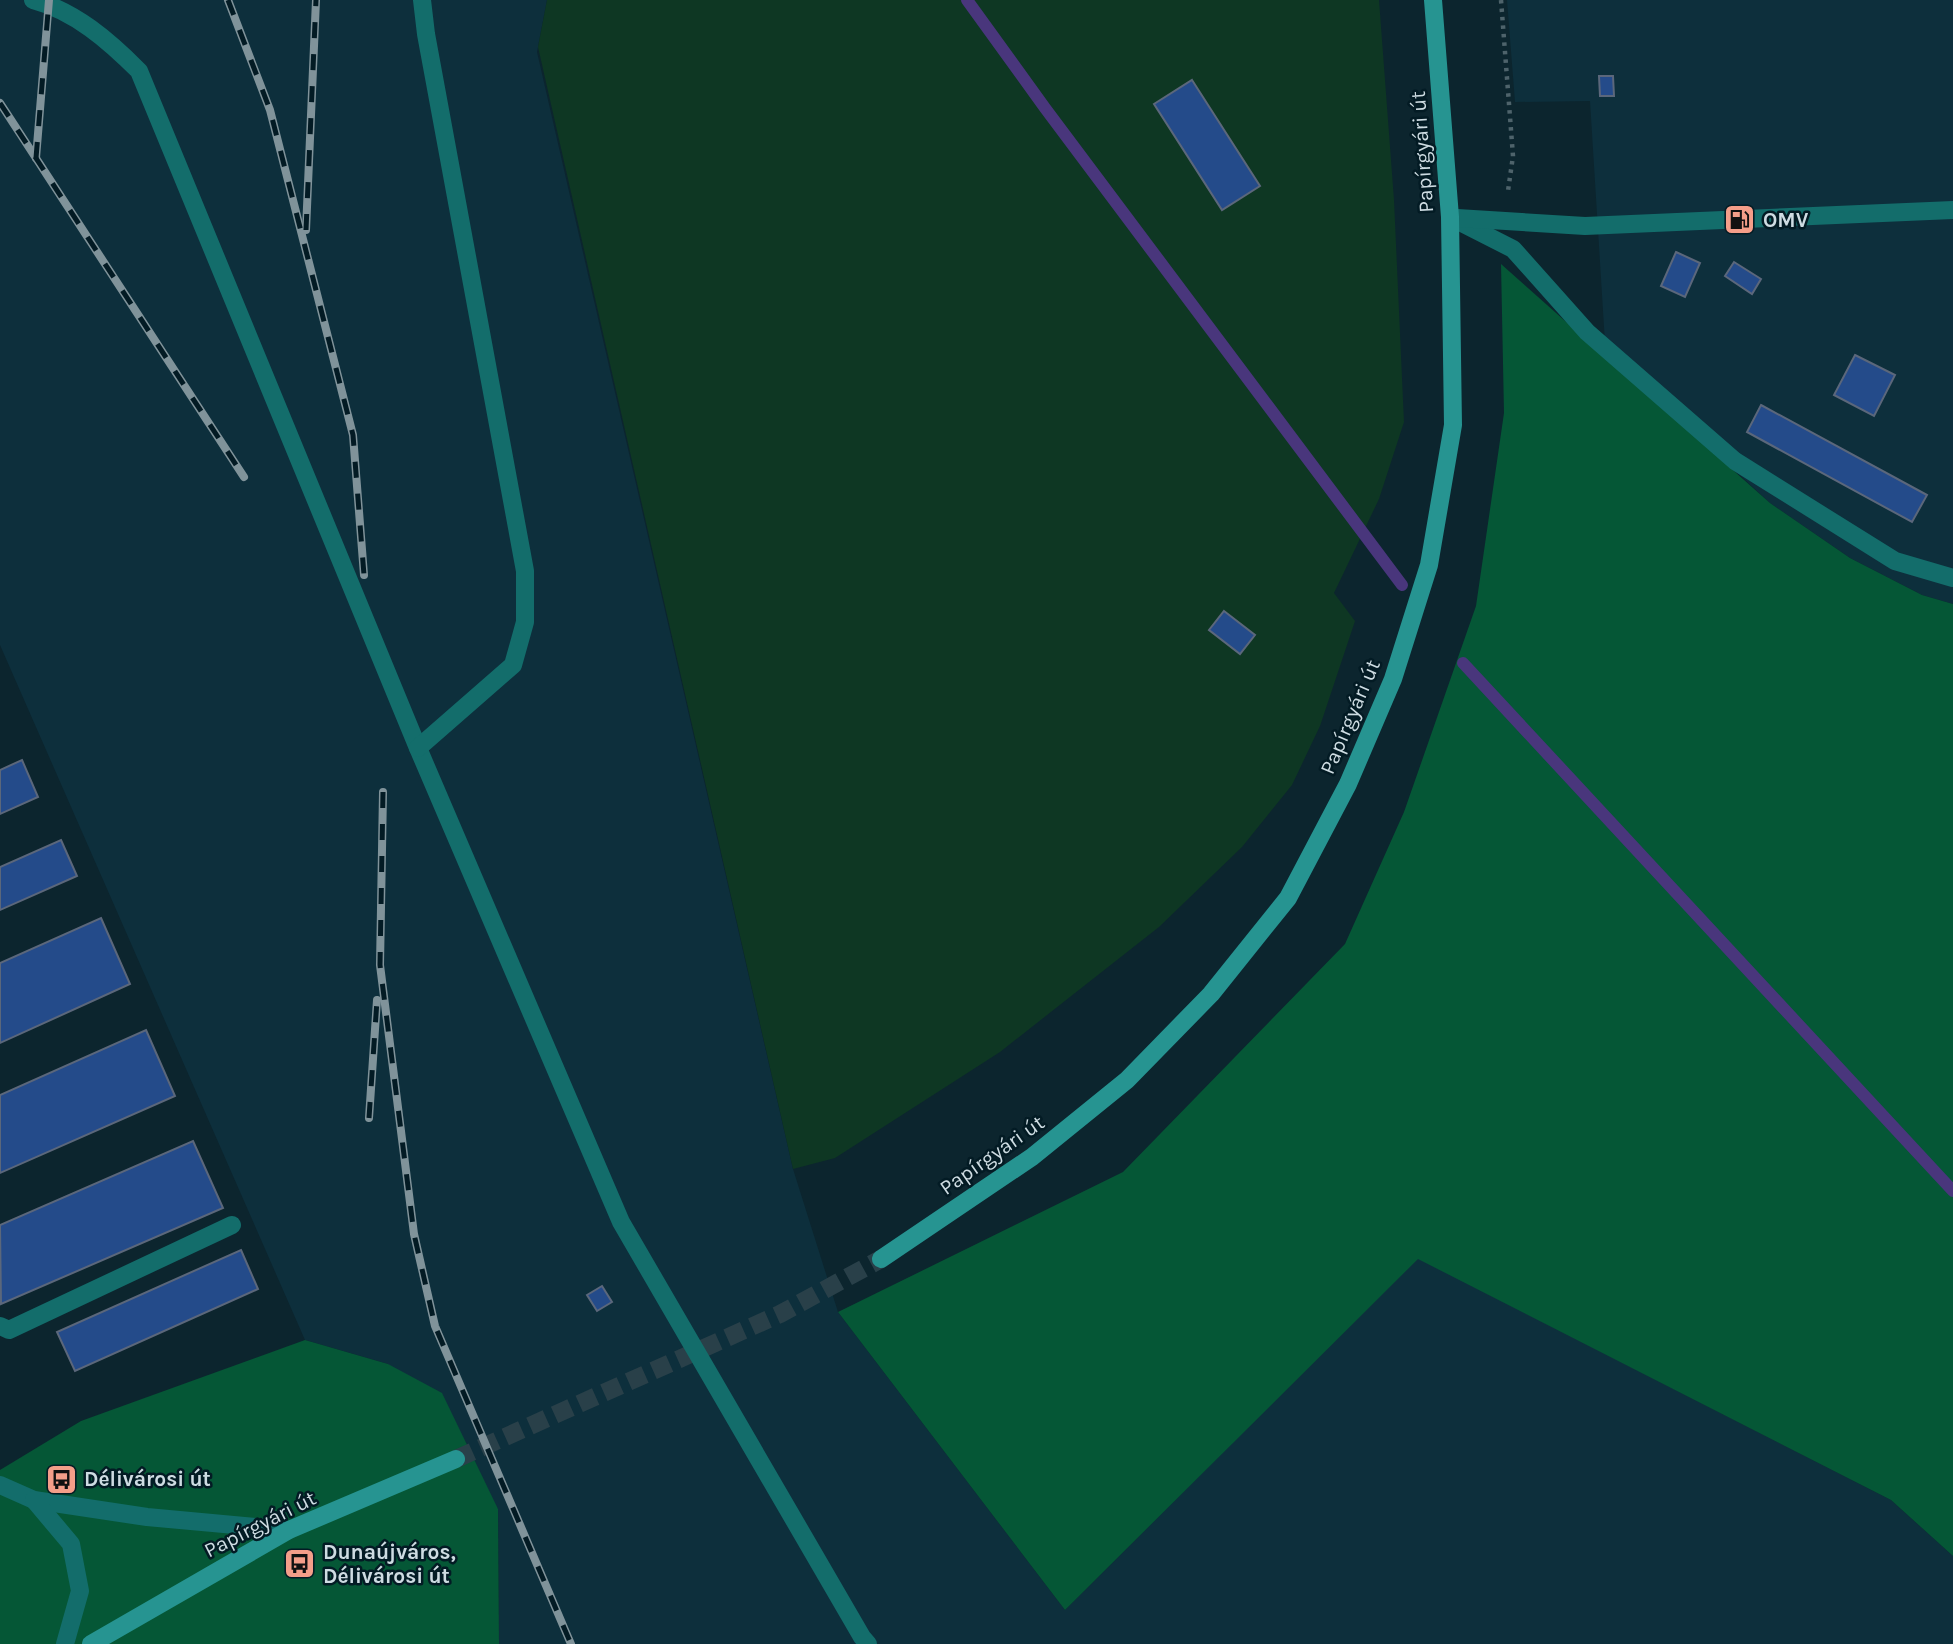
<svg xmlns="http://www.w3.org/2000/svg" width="1953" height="1644" font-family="Karla,sans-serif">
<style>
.built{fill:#0d2f3c}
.green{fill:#0e3723}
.forest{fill:#055736}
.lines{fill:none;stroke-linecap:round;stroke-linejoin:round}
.stream{stroke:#49367c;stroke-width:12}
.building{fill:#244b8a;stroke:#5b677b;stroke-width:2}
.secondary-tunnel{stroke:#294049;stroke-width:18;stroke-dasharray:18 9;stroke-linecap:butt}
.path{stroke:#4e636b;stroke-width:4.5;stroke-dasharray:3.5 5;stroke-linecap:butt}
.lane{stroke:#136d6b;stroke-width:18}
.street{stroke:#136d6b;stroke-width:18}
.secondary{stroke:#269491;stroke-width:18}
.rail-casing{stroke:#80939a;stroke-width:8}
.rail{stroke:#031b24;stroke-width:5;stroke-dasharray:16;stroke-linecap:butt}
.labels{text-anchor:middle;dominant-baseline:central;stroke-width:5;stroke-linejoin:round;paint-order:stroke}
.street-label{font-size:21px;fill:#cedce2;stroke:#031b24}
.poi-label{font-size:21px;font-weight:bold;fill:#cedce2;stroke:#031b24;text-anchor:start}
</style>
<rect width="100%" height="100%" fill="#0c252e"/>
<g class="built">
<polygon points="0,0 547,0 537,52 793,1169 838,1312 1065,1610 1418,1258 1891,1500 1953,1556 1953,1644 499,1644 498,1509 388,1364 305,1340 0,645"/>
<polygon points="1507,0 1953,0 1953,604 1922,595 1850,558 1770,503 1707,445 1606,359 1590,101 1515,102"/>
</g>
<polygon class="green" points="547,0 1379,0 1394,200 1404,422 1379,499 1334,593 1355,621 1320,726 1292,785 1242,847 1159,927 1000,1052 835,1158 793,1169 538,47"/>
<g class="forest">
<polygon points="1501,264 1770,503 1850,558 1922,595 1953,604 1953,1556 1891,1500 1418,1259 1065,1610 838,1312 1123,1172 1345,944 1404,812 1476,606 1504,413"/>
<polygon points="305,1340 388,1364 442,1393 498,1509 499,1644 0,1644 0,1470 81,1421"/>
</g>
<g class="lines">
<g class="stream">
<polyline points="967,0 1045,108 1402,585"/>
<polyline points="1463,663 1953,1191"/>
</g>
</g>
<g class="building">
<polygon points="1599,76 1613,76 1614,96 1600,96"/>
<polygon points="1192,80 1260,186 1222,210 1154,104"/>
<polygon points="1676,252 1700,263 1685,297 1661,286"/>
<polygon points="1734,262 1761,279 1752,294 1725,276"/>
<polygon points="1855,355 1895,375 1874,416 1834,395"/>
<polygon points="1761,405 1927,495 1912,522 1747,432"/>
<polygon points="1224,611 1255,635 1240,654 1209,630"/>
<polygon points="22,760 38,797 0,814 0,770"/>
<polygon points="61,840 77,876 0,910 0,867"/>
<polygon points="101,918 130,984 0,1043 0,963"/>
<polygon points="146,1030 175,1096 0,1173 0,1095"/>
<polygon points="193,1141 223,1208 1,1304 0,1225"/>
<polygon points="241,1250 258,1289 75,1371 57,1332"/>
<polygon points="602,1286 612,1302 597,1311 587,1295"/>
</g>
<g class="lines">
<polyline class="secondary-tunnel" points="456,1459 780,1314 881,1259"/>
<polyline class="path" points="1501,0 1513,156 1508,191"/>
<g class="lane">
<path d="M 33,0 C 75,11 109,41 139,71 L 418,748 L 621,1222 L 862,1637 L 868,1644"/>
<polyline points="1450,217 1513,249 1587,332 1735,461 1895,561 1953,578"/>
<polyline points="1457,218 1585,226 1953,210"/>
<polyline points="418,748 513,665 525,622 525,571 426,34 422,0"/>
<polyline points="0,1326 9,1330 232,1225"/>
</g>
<g class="street">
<polyline points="0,1485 34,1500 147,1517 289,1530"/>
<polyline points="34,1500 71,1544 80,1591 65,1644"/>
</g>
<g class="secondary">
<polyline points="881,1259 1032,1157 1127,1080 1211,994 1288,898 1348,784 1393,679 1429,565 1453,425 1450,217 1433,0"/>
<polyline points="91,1644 289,1530 456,1459"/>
</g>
<defs>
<g id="rail">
<polyline points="228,0 270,110 353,435 364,575"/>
<polyline points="0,103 244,477"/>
<polyline points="36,158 49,0"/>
<polyline points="306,230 316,0"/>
<polyline points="383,792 380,965 414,1234 435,1326 571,1644"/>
<polyline points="369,1118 377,1000"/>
</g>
</defs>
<use href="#rail" class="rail-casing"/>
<use href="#rail" class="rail"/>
</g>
<defs>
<symbol id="fuel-square" viewBox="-11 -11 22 22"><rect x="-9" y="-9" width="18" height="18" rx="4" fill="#f49e89" stroke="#031b24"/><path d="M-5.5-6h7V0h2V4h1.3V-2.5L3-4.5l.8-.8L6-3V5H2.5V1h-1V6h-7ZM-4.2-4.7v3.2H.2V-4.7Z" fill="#111"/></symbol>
<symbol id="bus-square" viewBox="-11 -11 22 22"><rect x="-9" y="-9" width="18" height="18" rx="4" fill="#f49e89" stroke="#031b24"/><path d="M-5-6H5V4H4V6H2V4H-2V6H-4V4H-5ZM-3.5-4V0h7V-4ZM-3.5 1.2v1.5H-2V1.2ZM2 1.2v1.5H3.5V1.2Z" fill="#111"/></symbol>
</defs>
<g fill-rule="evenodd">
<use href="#fuel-square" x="1722" y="202" width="35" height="35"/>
<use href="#bus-square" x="44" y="1462" width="35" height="35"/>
<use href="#bus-square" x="282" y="1546" width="35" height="35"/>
</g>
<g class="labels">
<g class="street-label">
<text transform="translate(1422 152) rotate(-94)">Papírgyári út</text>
<text transform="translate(1350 717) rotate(-67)">Papírgyári út</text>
<text transform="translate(992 1155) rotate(-35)">Papírgyári út</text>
<text transform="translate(260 1524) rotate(-27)">Papírgyári út</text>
</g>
<g class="poi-label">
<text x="1763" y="220">OMV</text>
<text x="84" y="1479">Délivárosi út</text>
<text x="323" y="1552">Dunaújváros,<tspan x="323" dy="24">Délivárosi út</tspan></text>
</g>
</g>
</svg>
